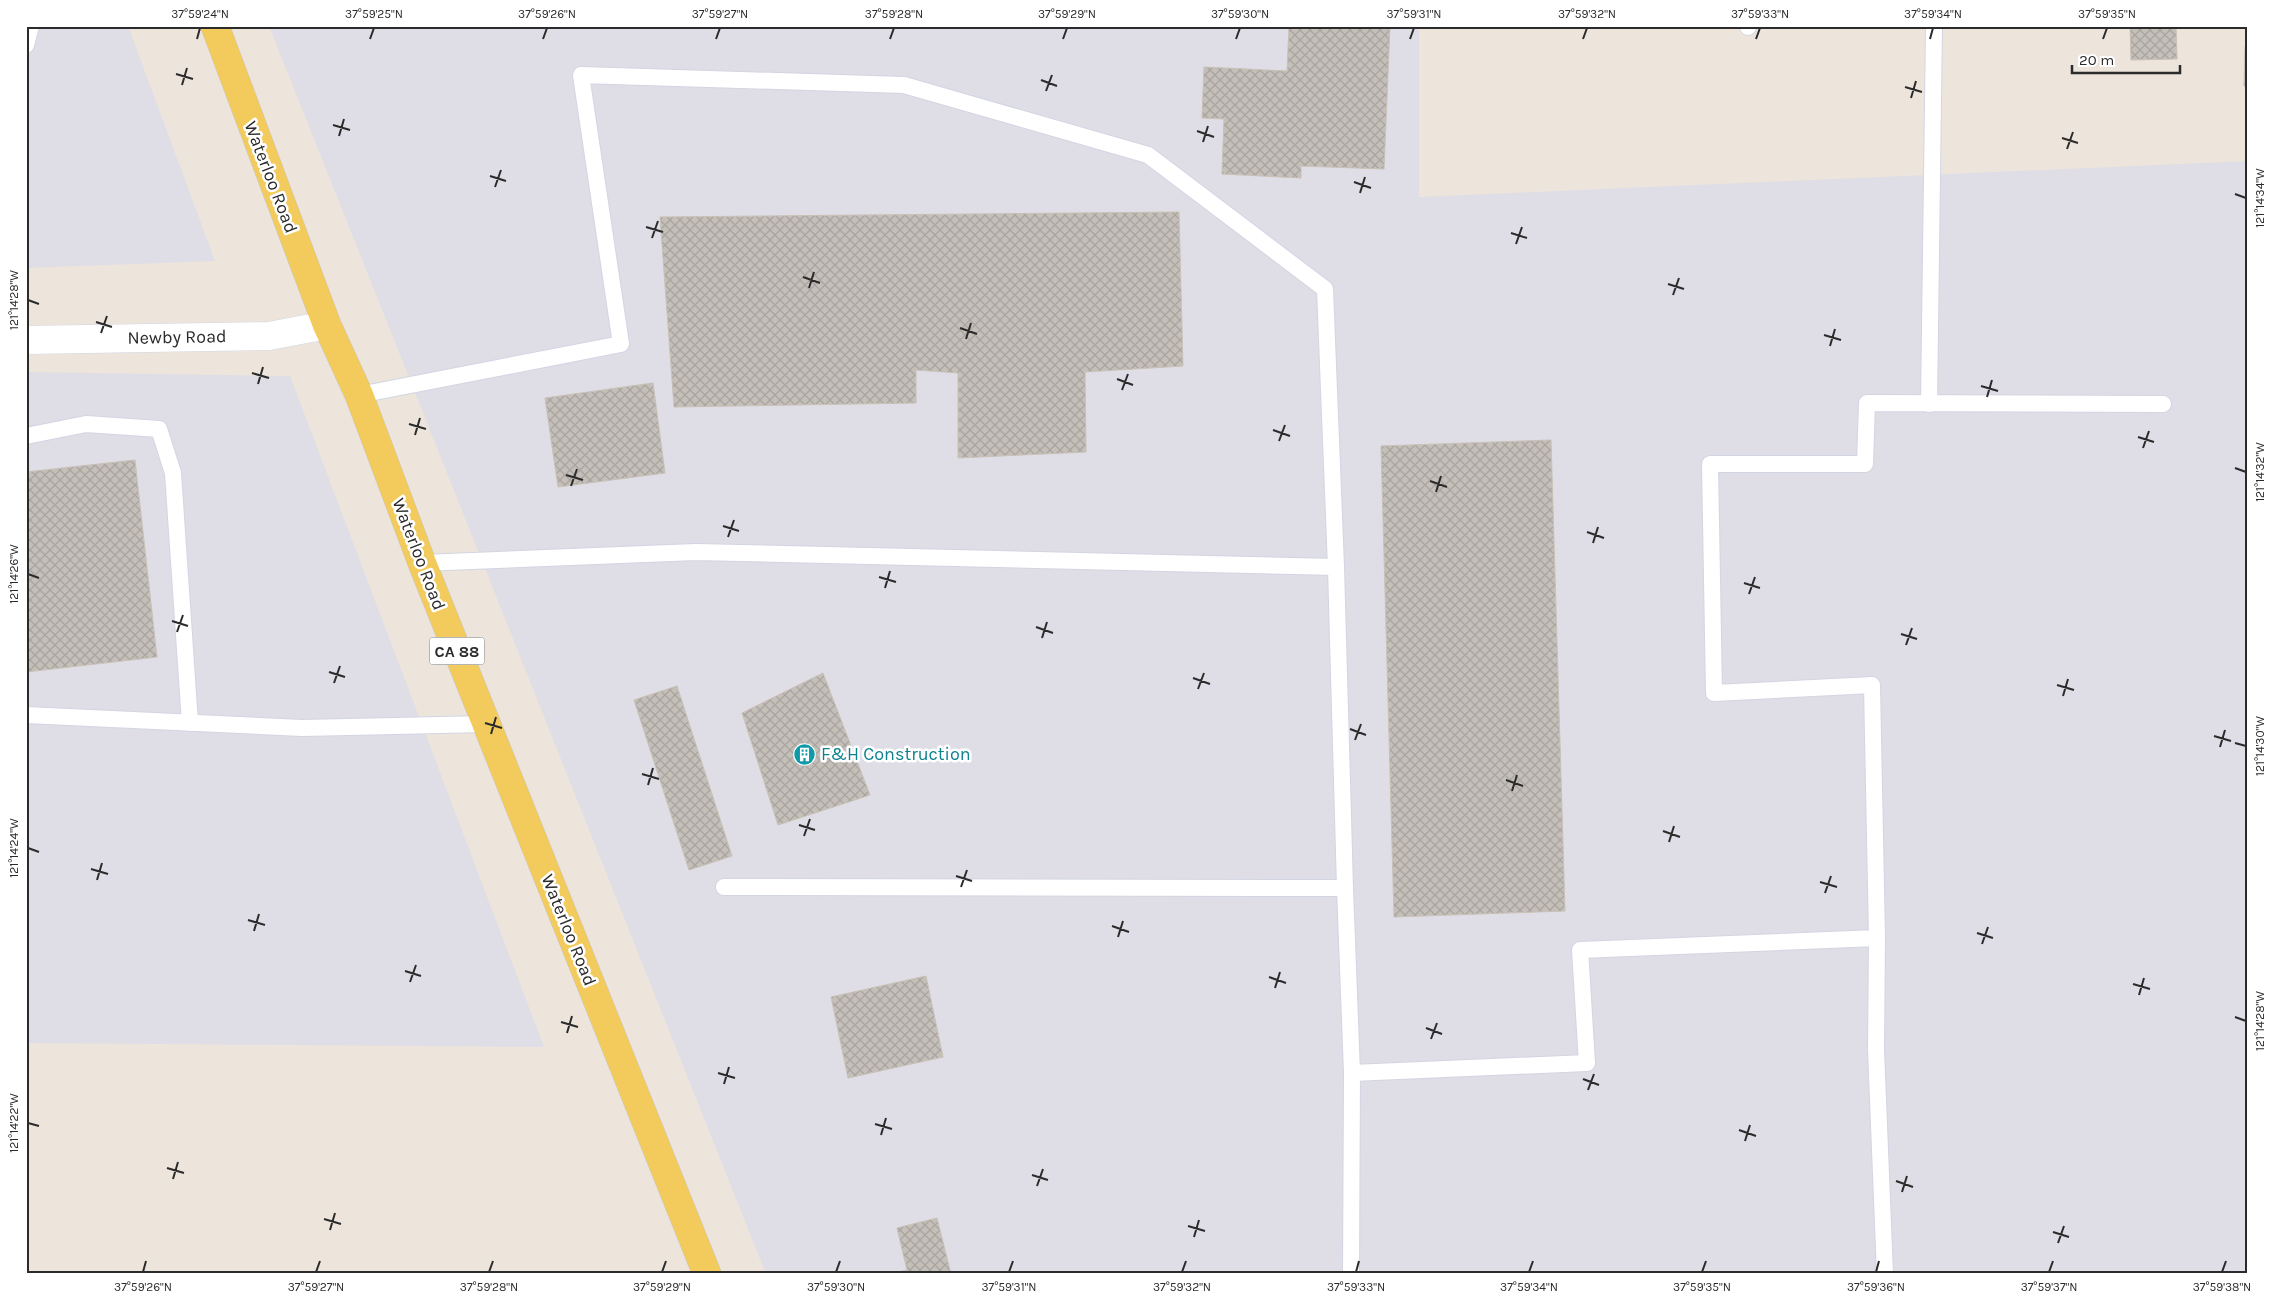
<svg xmlns="http://www.w3.org/2000/svg" width="2274" height="1300" font-family="Karla,sans-serif">
<style>
.industrial{fill:#dfdde5}
.building{fill:url(#building-cross-hatch);stroke:#c8c1b6}
.lines{fill:none;stroke-linecap:round;stroke-linejoin:round}
.service-casing{stroke:#d2d6e3;stroke-width:18}
.minor-casing{stroke:#d2d6e3;stroke-width:29}
.primary-casing{stroke:#c8c8c8;stroke-width:29}
.service{stroke:#fff;stroke-width:16}
.minor{stroke:#fff;stroke-width:28}
.primary{stroke:#f2cb5c;stroke-width:28}
.ticks{fill:none;stroke:#2b2b2b;stroke-width:2}
.labels{text-anchor:middle;dominant-baseline:central;stroke-width:5;stroke-linejoin:round;paint-order:stroke}
.shield{fill:#fff;stroke:#6b6b6b;stroke-width:1}
.shield-label{font-size:16px;font-weight:bold;fill:#2b2b2b}
.street-label{font-size:18px;fill:#2b2b2b;stroke:#fff}
.culture-label{font-size:18px;fill:#0d838f;stroke:#fff;text-anchor:start}
.neatline{fill:none;stroke:#2b2b2b;stroke-width:2}
.ticks-label{font-size:12px;text-anchor:middle;fill:#2b2b2b}
</style>
<defs>
<pattern id="building-cross-hatch" width="8" height="8" patternUnits="userSpaceOnUse" patternTransform="scale(1.25)"><rect width="8" height="8" fill="#c5bfb9"/><path d="M0 0l8 8M0 8l8-8" fill="none" stroke="#a9a49f"/></pattern>
</defs>
<rect width="100%" height="100%" fill="#ede5dc"/>
<g class="industrial">
<polygon points="26,26 128,26 215,261 26,268"/>
<polygon points="269,26 1419,26 1419,197 2248,161 2248,1274 766,1274"/>
<polygon points="26,372 290,376 544,1047 26,1043"/>
</g>
<g class="building">
<polygon points="1289,26 1390,26 1384,169 1301,166 1301,178 1222,174 1224,119 1202,118 1204,67 1287,71"/>
<polygon points="2130,26 2176,26 2177,59 2131,60"/>
<polygon points="2245,47 2248,47 2248,86 2244,86"/>
<polygon points="1179,212 1183,366 1085,372 1086,452 958,458 958,373 916,370 916,403 674,407 660,217"/>
<polygon points="653,383 665,473 558,487 545,398"/>
<polygon points="1551,440 1565,911 1394,917 1381,446"/>
<polygon points="135,460 157,657 26,672 26,472"/>
<polygon points="823,673 870,795 778,825 742,713"/>
<polygon points="677,686 732,856 689,870 634,700"/>
<polygon points="926,976 943,1057 848,1078 831,997"/>
<polygon points="937,1218 951,1274 891,1274 907,1270 897,1228"/>
</g>
<g class="lines">
<defs>
<g id="service">
<polyline points="1748,27 1748,26"/>
<polyline points="26,45 31,26"/>
<polyline points="359,395 621,344 581,75 904,85 1148,155 1325,289 1336,567"/>
<polyline points="1929,404 1934,26"/>
<polyline points="26,436 86,424 159,429 173,473 190,723"/>
<polyline points="422,563 696,552 1336,567 1345,888 724,887"/>
<polyline points="26,715 302,728 486,724"/>
<polyline points="1345,888 1352,1073 1587,1063 1580,950 1877,938 1872,685 1714,693 1710,464 1865,464 1867,403 2163,404"/>
<polyline points="1877,938 1876,1050 1885,1274"/>
<polyline points="1351,1274 1352,1073"/>
</g>
<polyline id="minor" points="26,340 269,336 327,325"/>
<polyline id="primary" points="215,26 327,325 359,395 422,563 707,1274"/>
</defs>
<use href="#service" class="service-casing"/>
<use href="#minor" class="minor-casing"/>
<use href="#primary" class="primary-casing"/>
<use href="#service" class="service"/>
<use href="#minor" class="minor"/>
<use href="#primary" class="primary"/>
</g>
<path class="ticks" d="M 197,39 L 200,28M 370,39 L 374,28M 543,39 L 547,28M 716,39 L 720,28M 890,39 L 894,28M 1063,39 L 1067,28M 1236,39 L 1240,28M 1410,39 L 1414,28M 1583,39 L 1587,28M 1756,39 L 1760,28M 1930,39 L 1933,28M 2103,39 L 2107,28M 176,74 L 193,79M 1041,80 L 1057,86M 182,85 L 187,68M 1905,87 L 1922,92M 1046,91 L 1052,75M 1911,98 L 1916,81M 333,125 L 350,130M 1197,131 L 1214,137M 339,136 L 344,119M 2062,138 L 2078,143M 1203,142 L 1208,126M 2067,149 L 2073,132M 490,176 L 506,181M 1354,182 L 1371,188M 495,187 L 501,170M 1360,193 L 1365,177M 2235,194 L 2246,198M 646,227 L 663,232M 1511,233 L 1527,238M 652,238 L 658,221M 1516,244 L 1522,227M 803,277 L 820,283M 1668,284 L 1684,289M 809,288 L 814,272M 1673,295 L 1679,278M 28,300 L 39,304M 96,322 L 112,327M 960,328 L 977,334M 101,333 L 107,316M 1824,335 L 1841,340M 966,339 L 971,323M 1830,346 L 1835,329M 252,373 L 269,378M 1117,379 L 1133,385M 258,384 L 263,367M 1981,386 L 1998,391M 1122,390 L 1128,374M 1987,397 L 1992,380M 409,424 L 426,429M 1273,430 L 1290,436M 415,435 L 420,418M 2138,437 L 2154,442M 1279,441 L 1285,425M 2143,448 L 2149,431M 2235,468 L 2246,472M 566,475 L 583,480M 1430,481 L 1447,487M 571,486 L 577,469M 1436,492 L 1441,476M 723,526 L 739,531M 1587,532 L 1604,538M 728,537 L 734,520M 1593,543 L 1598,527M 28,574 L 39,578M 879,577 L 896,582M 1744,583 L 1760,588M 885,588 L 890,571M 1749,594 L 1755,577M 172,621 L 188,626M 1036,627 L 1053,633M 177,632 L 183,615M 1901,634 L 1917,639M 1042,638 L 1047,622M 1906,645 L 1912,628M 329,672 L 345,677M 1193,678 L 1210,684M 334,683 L 340,666M 2057,685 L 2074,690M 1198,689 L 1204,673M 2063,696 L 2068,679M 485,723 L 502,728M 1350,729 L 1366,735M 491,734 L 496,717M 2214,736 L 2231,741M 1355,740 L 1361,724M 2235,743 L 2246,746M 2220,747 L 2225,730M 642,774 L 659,779M 1506,780 L 1523,786M 648,785 L 653,768M 1512,791 L 1517,775M 799,825 L 815,830M 1663,831 L 1680,837M 804,836 L 810,819M 1669,842 L 1674,826M 28,848 L 39,852M 91,869 L 108,874M 956,876 L 972,881M 97,880 L 102,863M 1820,882 L 1837,887M 961,887 L 967,870M 1825,893 L 1831,876M 248,920 L 265,925M 1112,926 L 1129,932M 254,931 L 259,914M 1977,933 L 1993,938M 1118,937 L 1123,921M 1982,944 L 1988,927M 405,971 L 421,976M 1269,977 L 1286,983M 410,982 L 416,965M 2133,984 L 2150,989M 1275,988 L 1280,972M 2139,995 L 2144,978M 2235,1017 L 2246,1021M 561,1022 L 578,1027M 1426,1028 L 1442,1034M 567,1033 L 572,1016M 1431,1039 L 1437,1023M 718,1073 L 735,1078M 1583,1079 L 1599,1085M 724,1084 L 729,1067M 1588,1090 L 1594,1074M 28,1123 L 39,1126M 875,1124 L 892,1129M 1739,1130 L 1756,1136M 881,1135 L 886,1118M 1745,1141 L 1750,1125M 167,1168 L 184,1173M 1032,1175 L 1048,1180M 173,1179 L 178,1162M 1896,1181 L 1913,1187M 1037,1186 L 1043,1169M 1902,1192 L 1907,1176M 324,1219 L 341,1224M 1188,1226 L 1205,1231M 330,1230 L 335,1213M 2053,1232 L 2069,1237M 1194,1237 L 1199,1220M 2058,1243 L 2064,1226M 143,1272 L 146,1261M 316,1272 L 320,1261M 489,1272 L 493,1261M 662,1272 L 666,1261M 836,1272 L 840,1261M 1009,1272 L 1013,1261M 1182,1272 L 1186,1261M 1356,1272 L 1359,1261M 1529,1272 L 1533,1261M 1702,1272 L 1706,1261M 1876,1272 L 1879,1261M 2049,1272 L 2053,1261M 2222,1272 L 2226,1261"/>
<defs>
<symbol id="building-disc" viewBox="-11 -11 22 22"><circle r="9.5" fill="#0f9aa8" stroke="#fff"/><path d="M-4-6H4V6H1V3H-1V6H-4ZM-2.5-4.3h1.7v1.8h-1.7ZM.8-4.3h1.7v1.8H.8ZM-2.5-1h1.7V.8h-1.7ZM.8-1h1.7V.8H.8Z" fill="#fff"/></symbol>
</defs>
<g fill-rule="evenodd">
<use href="#building-disc" x="792" y="742" width="25" height="25"/>
</g>
<g class="labels">
<rect class="shield" x="429.5" y="637.5" width="55" height="27" rx="4"/>
<g class="shield-label">
<text x="457" y="651">CA 88</text>
</g>
<g class="street-label">
<text transform="translate(271 177) rotate(69)">Waterloo Road</text>
<text transform="translate(177 337) rotate(-1)">Newby Road</text>
<text transform="translate(419 554) rotate(69)">Waterloo Road</text>
<text transform="translate(569 930) rotate(68)">Waterloo Road</text>
</g>
<g class="culture-label">
<text x="821" y="754">F&amp;H Construction</text>
</g>
</g>
<rect width="2274" height="1300" fill="none" stroke="#ffffff" stroke-width="55"/>
<path d="M2072 65v8h108v-8" fill="none" stroke="#2b2b2b" stroke-width="2.5"/>
<text x="2079" y="65" font-size="15" fill="#2b2b2b" stroke="#ffffff" stroke-width="4" paint-order="stroke">20 m</text>
<rect x="28" y="28" width="2218" height="1244" class="neatline"/>
<g class="ticks-label">
<text x="200" y="18">37°59'24"N</text>
<text x="374" y="18">37°59'25"N</text>
<text x="547" y="18">37°59'26"N</text>
<text x="720" y="18">37°59'27"N</text>
<text x="894" y="18">37°59'28"N</text>
<text x="1067" y="18">37°59'29"N</text>
<text x="1240" y="18">37°59'30"N</text>
<text x="1414" y="18">37°59'31"N</text>
<text x="1587" y="18">37°59'32"N</text>
<text x="1760" y="18">37°59'33"N</text>
<text x="1933" y="18">37°59'34"N</text>
<text x="2107" y="18">37°59'35"N</text>
<text transform="translate(2260 198) rotate(-90)" y="4">121°14'34"W</text>
<text transform="translate(14 300) rotate(-90)" y="4">121°14'28"W</text>
<text transform="translate(2260 472) rotate(-90)" y="4">121°14'32"W</text>
<text transform="translate(14 574) rotate(-90)" y="4">121°14'26"W</text>
<text transform="translate(2260 746) rotate(-90)" y="4">121°14'30"W</text>
<text transform="translate(14 848) rotate(-90)" y="4">121°14'24"W</text>
<text transform="translate(2260 1021) rotate(-90)" y="4">121°14'28"W</text>
<text transform="translate(14 1123) rotate(-90)" y="4">121°14'22"W</text>
<text x="143" y="1291">37°59'26"N</text>
<text x="316" y="1291">37°59'27"N</text>
<text x="489" y="1291">37°59'28"N</text>
<text x="662" y="1291">37°59'29"N</text>
<text x="836" y="1291">37°59'30"N</text>
<text x="1009" y="1291">37°59'31"N</text>
<text x="1182" y="1291">37°59'32"N</text>
<text x="1356" y="1291">37°59'33"N</text>
<text x="1529" y="1291">37°59'34"N</text>
<text x="1702" y="1291">37°59'35"N</text>
<text x="1876" y="1291">37°59'36"N</text>
<text x="2049" y="1291">37°59'37"N</text>
<text x="2222" y="1291">37°59'38"N</text>
</g>
</svg>
